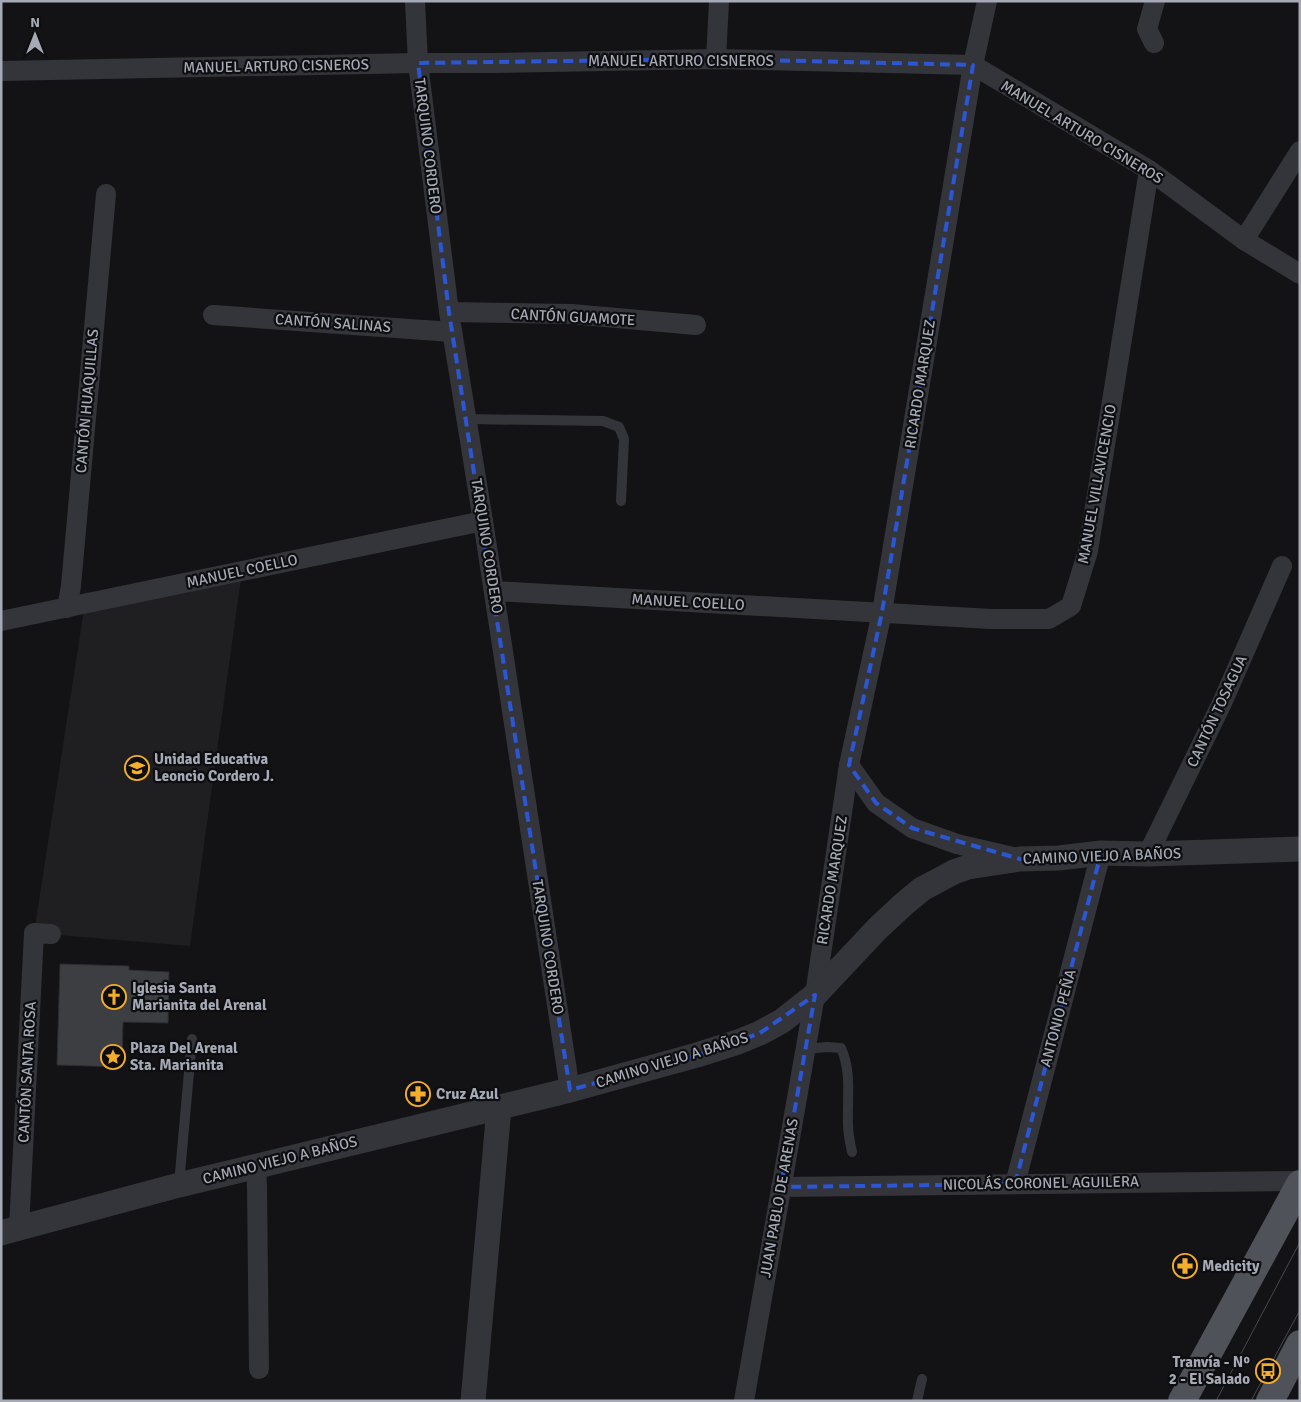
<svg xmlns="http://www.w3.org/2000/svg" width="1301" height="1402" font-family="Signika,sans-serif">
<style>
.built{fill:#1f1f22}
.building{fill:#3d3e42;stroke:#2d2d31}
.lines{fill:none;stroke-linecap:round;stroke-linejoin:round}
.service{stroke:#34353a;stroke-width:10}
.minor{stroke:#34353a;stroke-width:20}
.tertiary{stroke:#34353a;stroke-width:25}
.primary{stroke:#505259;stroke-width:28}
.tram{stroke:#47494f;stroke-width:1}
.marked{fill:none;stroke:#2b57d5;stroke-width:4;stroke-dasharray:10 6;stroke-linejoin:round}
.labels{text-anchor:middle;dominant-baseline:central;stroke-width:4.5;stroke-linejoin:round;paint-order:stroke}
.street-label{font-size:15px;fill:#a5aab6;stroke:#0e0e10}
.poi-label{font-size:15px;font-weight:bold;fill:#a5aab6;stroke:#0e0e10;text-anchor:start}
</style>
<rect width="100%" height="100%" fill="#131315"/>
<polygon class="built" points="242,571 190,946 34,933 85,603"/>
<polygon class="building" points="60,964 129,966 129,970 169,972 168,1023 123,1022 122,1067 57,1065"/>
<g class="lines">
<g class="service">
<polyline points="467,419 603,421 619,427 624,439 621,501"/>
<path d="M 805,1049 L 827,1047 L 841,1048 C 852,1072 847,1099 848,1124 C 848,1133 850,1143 852,1152"/>
<polyline points="179,1184 192,1039"/>
<polyline points="917,1401 922,1379"/>
</g>
<g class="minor">
<polyline points="415,1 418,63 449,312 483,521 570,1090"/>
<polyline points="1154,43 1147,29 1155,1"/>
<polyline points="716,59 719,1"/>
<polyline points="1,71 418,63 495,63 716,59 973,65 1149,170 1244,240 1300,274"/>
<polyline points="1244,240 1300,151"/>
<polyline points="449,312 571,314 696,325"/>
<polyline points="213,315 452,332"/>
<polyline points="494,591 991,619 1049,619 1071,606 1088,551 1149,170"/>
<polyline points="67,608 71,586 106,194"/>
<polyline points="1,621 483,521"/>
<polyline points="849,765 876,803 912,828 957,844 1013,857"/>
<polyline points="1148,854 1222,703 1282,566"/>
<polyline points="256,1166 257,1187 259,1369"/>
<polyline points="1015,1184 1101,853"/>
<polyline points="781,1187 1300,1181"/>
<polyline points="19,1228 34,933 51,934"/>
<polyline points="744,1401 815,995 849,765 882,612 973,65 987,1"/>
</g>
<g class="tertiary">
<polyline points="1,1233 179,1185 570,1090 697,1055 738,1042 760,1033 782,1021 815,995 878,928 905,903 922,889 954,872 968,867 1020,859 1059,858 1101,853 1148,854 1300,849"/>
<polyline points="473,1401 499,1108"/>
</g>
<g class="primary">
<polyline points="1182,1401 1300,1184"/>
<polyline points="1270,1401 1300,1344"/>
</g>
<g class="tram">
<polyline points="1216,1401 1300,1242"/>
<polyline points="1251,1401 1300,1310"/>
</g>
</g>
<path class="marked" d="M 716,59 L 973,65 L 882,612 L 849,765 L 876,803 L 912,828 L 1020,859 L 1101,853 L 1015,1184 L 781,1187 L 815,995 L 760,1033 L 719,1049 L 570,1090 L 449,312 L 418,63 Z"/>
<defs>
<symbol id="school-ring" viewBox="-11 -11 22 22"><circle r="9.5" fill="#0e0e10" stroke="#f5ae2c" stroke-width="1.5"/><path d="M0-5L7-2L0 1L-7-2ZM-4 1L0 2.5L4 1V4Q0 6-4 4Z" fill="#f5ae2c"/></symbol>
<symbol id="church-ring" viewBox="-11 -11 22 22"><circle r="9.5" fill="#0e0e10" stroke="#f5ae2c" stroke-width="1.5"/><path d="M-1.2-6h2.4v3.5h3.3v2.4h-3.3V6h-2.4V-.1h-3.3v-2.4h3.3Z" fill="#f5ae2c"/></symbol>
<symbol id="sight-ring" viewBox="-11 -11 22 22"><circle r="9.5" fill="#0e0e10" stroke="#f5ae2c" stroke-width="1.5"/><path d="M0-6L1.8-2.2L6-1.7L2.9 1.2L3.7 5.4L0 3.3L-3.7 5.4L-2.9 1.2L-6-1.7L-1.8-2.2Z" fill="#f5ae2c"/></symbol>
<symbol id="pharmacy-ring" viewBox="-11 -11 22 22"><circle r="9.5" fill="#0e0e10" stroke="#f5ae2c" stroke-width="1.5"/><path d="M-2-6h4v4h4v4h-4v4h-4v-4h-4v-4h4Z" fill="#f5ae2c"/></symbol>
<symbol id="bus-ring" viewBox="-11 -11 22 22"><circle r="9.5" fill="#0e0e10" stroke="#f5ae2c" stroke-width="1.5"/><path d="M-5-6H5V4H4V6H2V4H-2V6H-4V4H-5ZM-3.5-4V0h7V-4ZM-3.5 1.2v1.5H-2V1.2ZM2 1.2v1.5H3.5V1.2Z" fill="#f5ae2c"/></symbol>
</defs>
<g fill-rule="evenodd">
<use href="#school-ring" x="123" y="754" width="28" height="28"/>
<use href="#church-ring" x="100" y="983" width="28" height="28"/>
<use href="#sight-ring" x="99" y="1043" width="28" height="28"/>
<use href="#pharmacy-ring" x="404" y="1080" width="28" height="28"/>
<use href="#pharmacy-ring" x="1171" y="1252" width="28" height="28"/>
<use href="#bus-ring" x="1254" y="1357" width="28" height="28"/>
</g>
<g class="labels">
<g class="street-label">
<text x="681" y="61">MANUEL ARTURO CISNEROS</text>
<text transform="translate(276 66) rotate(-1)">MANUEL ARTURO CISNEROS</text>
<text transform="translate(1082 132) rotate(31)">MANUEL ARTURO CISNEROS</text>
<text transform="translate(428 146) rotate(83)">TARQUINO CORDERO</text>
<text transform="translate(573 317) rotate(3)">CANTÓN GUAMOTE</text>
<text transform="translate(333 323) rotate(4)">CANTÓN SALINAS</text>
<text transform="translate(920 384) rotate(-81)">RICARDO MARQUEZ</text>
<text transform="translate(87 401) rotate(-85)">CANTÓN HUAQUILLAS</text>
<text transform="translate(1097 484) rotate(-80)">MANUEL VILLAVICENCIO</text>
<text transform="translate(487 546) rotate(81)">TARQUINO CORDERO</text>
<text transform="translate(242 571) rotate(-12)">MANUEL COELLO</text>
<text transform="translate(688 602) rotate(3)">MANUEL COELLO</text>
<text transform="translate(1217 711) rotate(-65)">CANTÓN TOSAGUA</text>
<text transform="translate(1102 856) rotate(-2)">CAMINO VIEJO A BAÑOS</text>
<text transform="translate(832 880) rotate(-81)">RICARDO MARQUEZ</text>
<text transform="translate(548 947) rotate(81)">TARQUINO CORDERO</text>
<text transform="translate(1058 1018) rotate(-75)">ANTONIO PEÑA</text>
<text transform="translate(672 1060) rotate(-17)">CAMINO VIEJO A BAÑOS</text>
<text transform="translate(27 1072) rotate(-87)">CANTÓN SANTA ROSA</text>
<text transform="translate(280 1160) rotate(-14)">CAMINO VIEJO A BAÑOS</text>
<text transform="translate(1041 1183) rotate(-1)">NICOLÁS CORONEL AGUILERA</text>
<text transform="translate(779 1198) rotate(-80)">JUAN PABLO DE ARENAS</text>
</g>
<g class="poi-label">
<text x="154" y="759">Unidad Educativa<tspan x="154" dy="17">Leoncio Cordero J.</tspan></text>
<text x="132" y="988">Iglesia Santa<tspan x="132" dy="17">Marianita del Arenal</tspan></text>
<text x="130" y="1048">Plaza Del Arenal<tspan x="130" dy="17">Sta. Marianita</tspan></text>
<text x="436" y="1094">Cruz Azul</text>
<text x="1202" y="1266">Medicity</text>
<text x="1250" y="1362" text-anchor="end">Tranvía - Nº<tspan x="1250" dy="17">2 - El Salado</tspan></text>
</g>
</g>
<rect width="1301" height="1402" fill="none" stroke="#a5aab6" stroke-width="5"/>
<g transform="translate(35 35)" stroke="#0e0e10" stroke-width="4" paint-order="stroke">
<path d="M0-4L9 19L0 12L-9 19Z" fill="#a5aab6"/>
<text y="-8" font-size="14" font-weight="bold" text-anchor="middle" fill="#a5aab6">N</text>
</g>
</svg>
